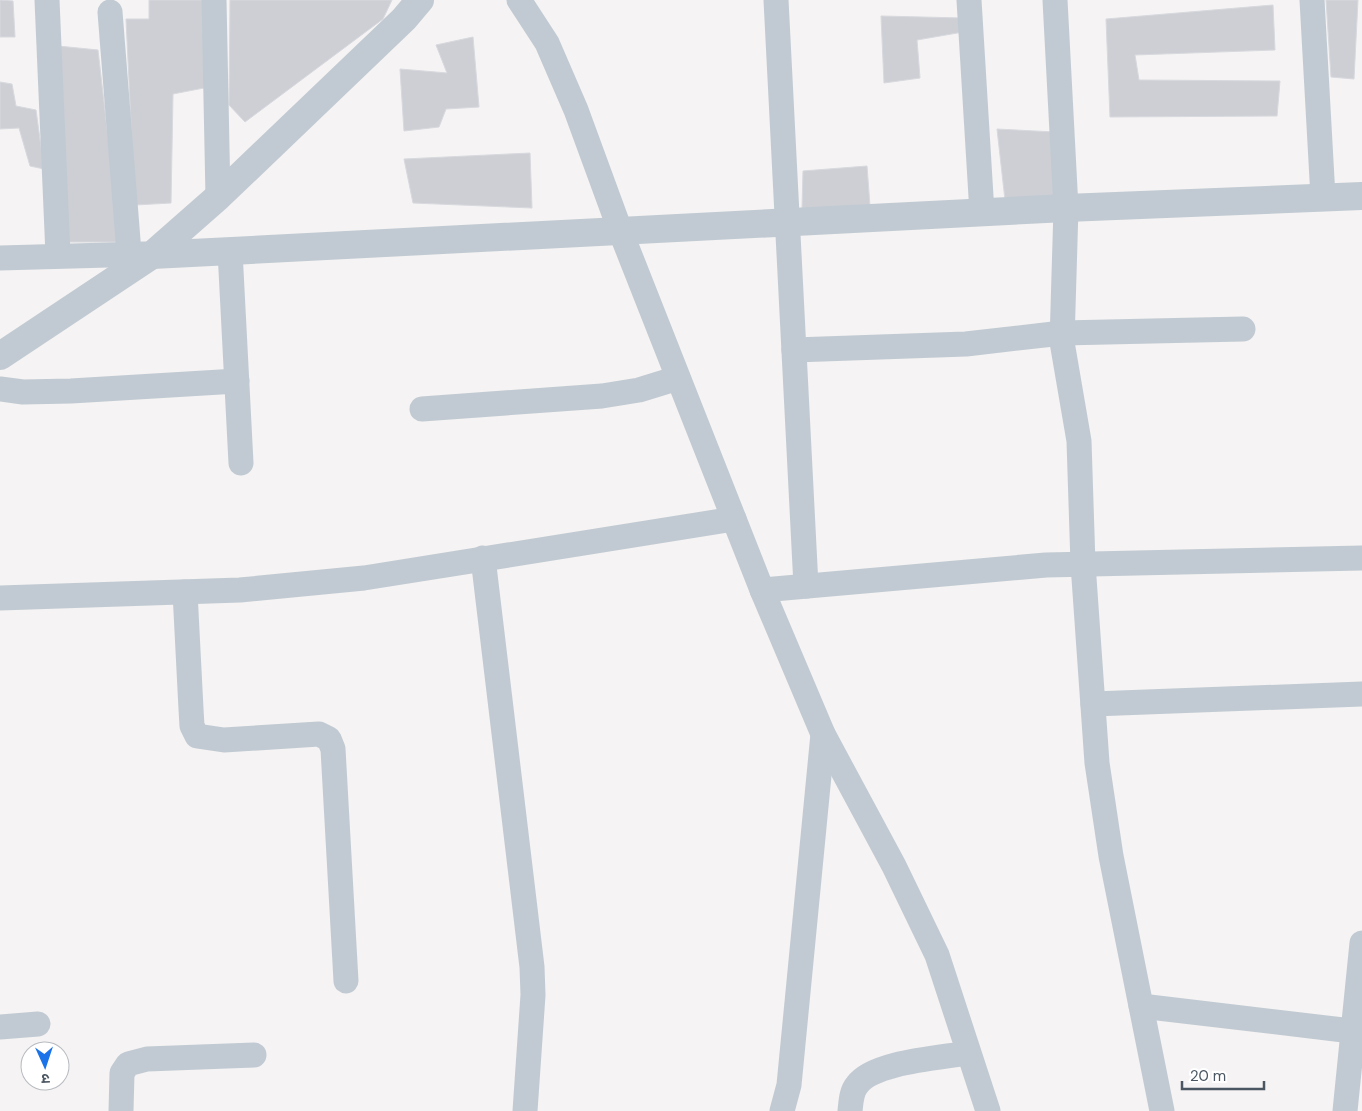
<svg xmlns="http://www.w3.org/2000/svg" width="1362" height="1111" font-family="'DM Sans','Noto Sans Devanagari',sans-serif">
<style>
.building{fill:#cdcfd5;stroke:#d7d9de}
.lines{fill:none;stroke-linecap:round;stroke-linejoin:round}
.minor{stroke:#c1cad2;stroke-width:25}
.tertiary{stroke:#c1cad2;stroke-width:28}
</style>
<rect width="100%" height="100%" fill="#f5f3f3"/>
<g class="building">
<polygon points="0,0 13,1 15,37 0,37"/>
<polygon points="149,0 204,0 209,87 173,94 171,203 135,205 126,19 149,19"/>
<polygon points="230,0 392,0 383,19 245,122 229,105"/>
<polygon points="1326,0 1358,0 1354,79 1331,77"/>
<polygon points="1273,5 1275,50 1135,55 1139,80 1280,81 1277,116 1110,117 1106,19"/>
<polygon points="881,16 962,18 963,32 917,40 920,78 884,83"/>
<polygon points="473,37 479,107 446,109 439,127 404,131 400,69 447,73 436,45"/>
<polygon points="58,46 98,50 120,242 68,242"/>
<polygon points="0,82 12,84 16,106 36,110 44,169 30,166 19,128 0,129"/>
<polygon points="997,129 1054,132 1058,196 1005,200"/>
<polygon points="530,153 532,208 413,203 404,159"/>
<polygon points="867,166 870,206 802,209 803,171"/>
</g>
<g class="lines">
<g class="minor">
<polyline points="47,0 58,255"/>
<polyline points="214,0 218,197"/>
<polyline points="519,0 547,43 576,110 620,230 762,590 823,734 894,866 937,955 988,1111"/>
<polyline points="776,0 806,586"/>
<polyline points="969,0 982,213"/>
<polyline points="1055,0 1066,208 1062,342 1079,441 1083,564 1097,763 1111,856 1162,1111"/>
<polyline points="1312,0 1323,197"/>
<polyline points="110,12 129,253"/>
<polyline points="230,251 241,463"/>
<polyline points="0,258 145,254"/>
<polyline points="794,350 966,344 1062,333 1243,329"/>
<polyline points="0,389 23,392 71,391 237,381"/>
<polyline points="422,409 602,396 639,390 678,378"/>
<polyline points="483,558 532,967 533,995 525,1111"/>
<polyline points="762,590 1046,565 1362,558"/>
<polyline points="185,592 191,709 192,726 197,736 224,740 319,734 329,739 333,749 346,981"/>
<polyline points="0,598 240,590 364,578 734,519"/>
<polyline points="1093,704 1362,694"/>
<polyline points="1141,1006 1352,1031"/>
<polyline points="0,1027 38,1024"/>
<polyline points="121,1111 122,1073 128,1064 147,1059 254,1055"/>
<polyline points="782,1111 789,1085 823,734"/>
<path d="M 850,1111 C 851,1103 851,1092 857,1085 C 873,1062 940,1058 968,1053"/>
<polyline points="1345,1111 1362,943"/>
</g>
<g class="tertiary">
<polyline points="152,255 1066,208 1362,196"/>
<polyline points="0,356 152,255 218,197 404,19 420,0"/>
</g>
</g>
<g transform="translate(45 1066) rotate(177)"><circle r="24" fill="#ffffff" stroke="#b7bbc0"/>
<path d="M0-4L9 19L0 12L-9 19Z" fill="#1a73e8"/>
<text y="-8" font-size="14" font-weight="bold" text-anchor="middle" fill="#4a5661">उ</text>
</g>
<path d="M1182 1081v8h82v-8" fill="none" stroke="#4a5661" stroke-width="2.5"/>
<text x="1190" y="1081" font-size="15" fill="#4a5661" stroke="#ffffff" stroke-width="4" paint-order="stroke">20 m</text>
</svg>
